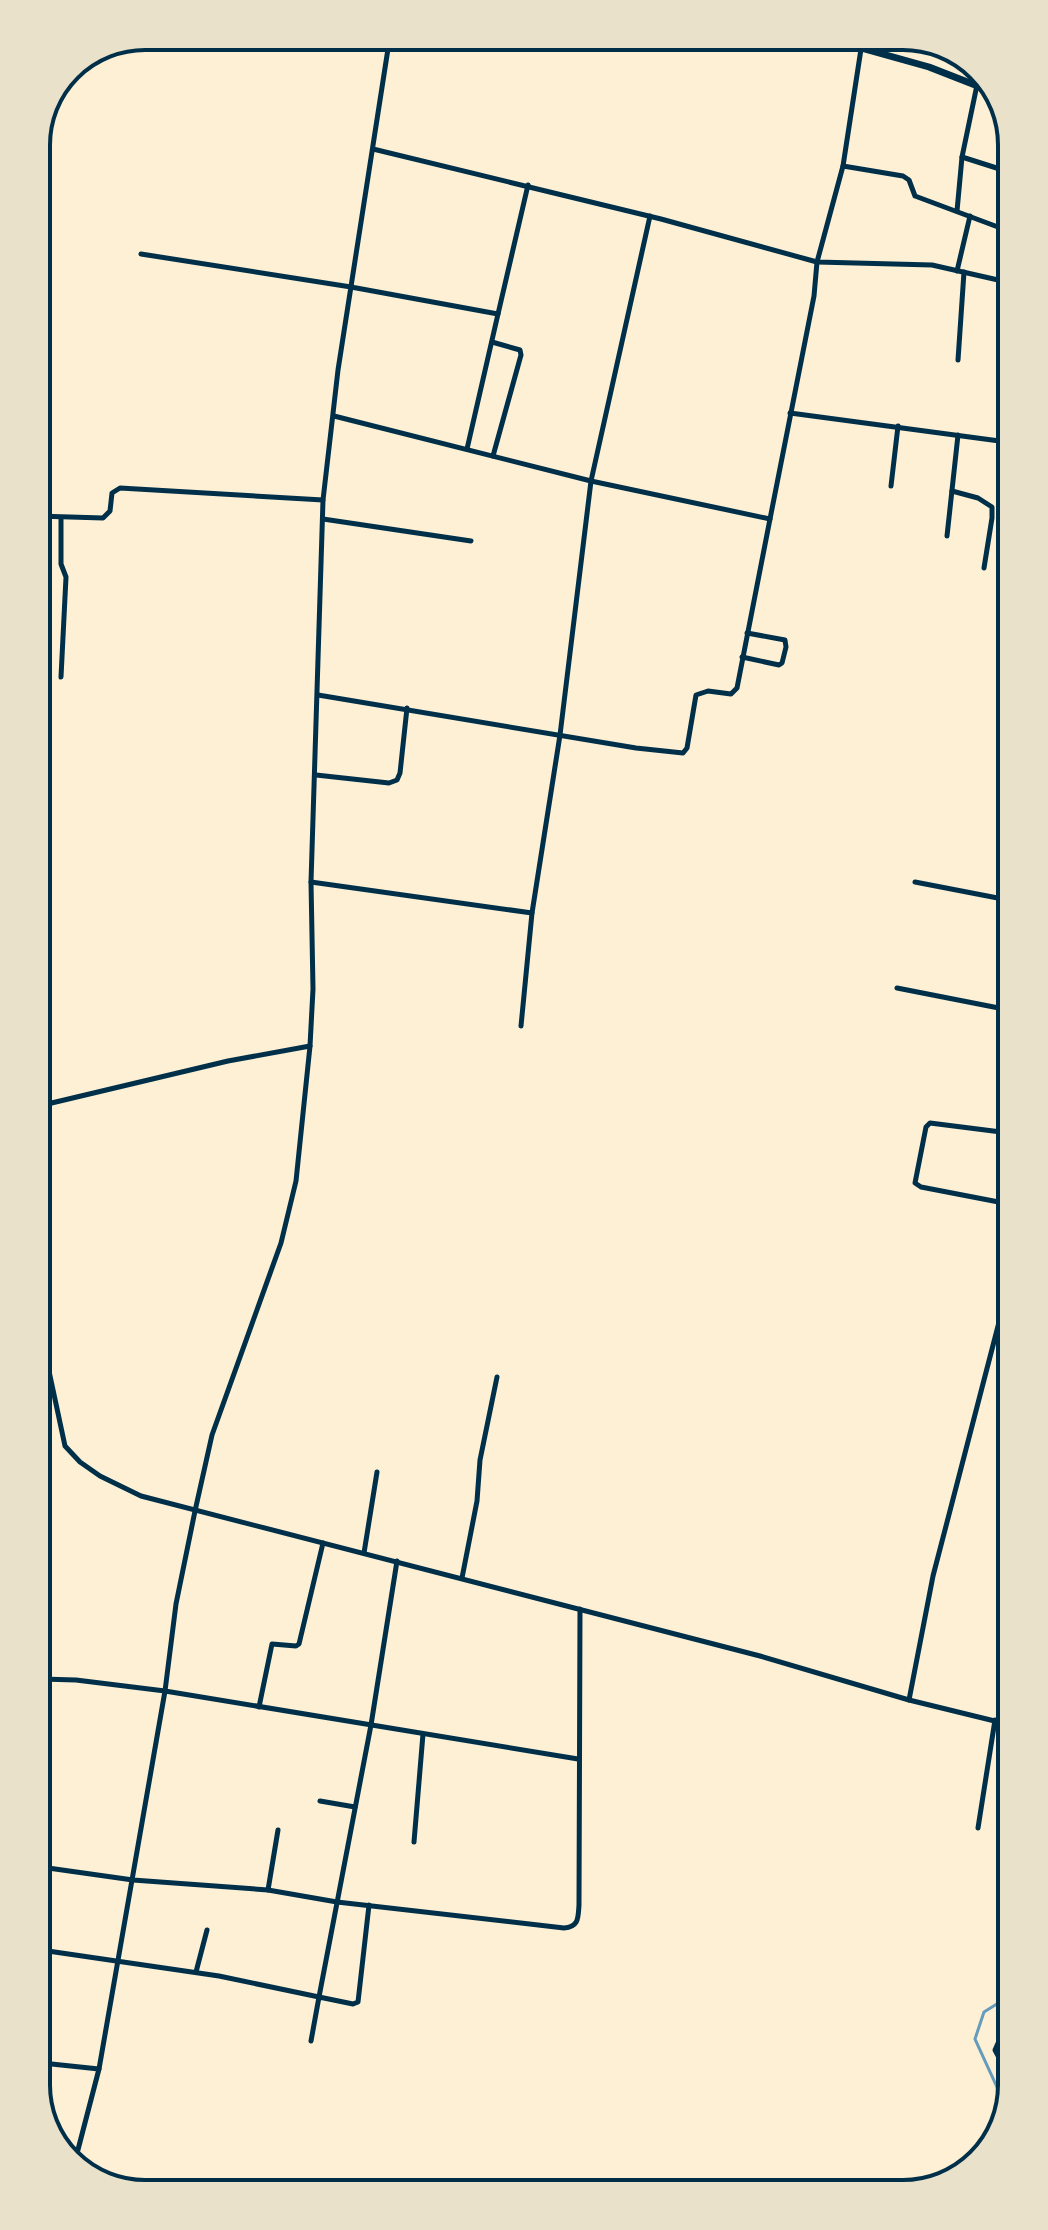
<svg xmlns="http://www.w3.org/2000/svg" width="1048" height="2230" font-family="Literata,serif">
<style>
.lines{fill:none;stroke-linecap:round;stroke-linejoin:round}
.stream{stroke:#669bbc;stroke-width:3}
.minor{stroke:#003049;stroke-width:5}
.secondary{stroke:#003049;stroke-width:7}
.rim{fill:none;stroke:#003049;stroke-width:4}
</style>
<rect width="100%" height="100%" fill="#fdf0d5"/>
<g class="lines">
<polyline class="stream" points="1003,2111 997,2087 975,2039 984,2012 1008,1997 1012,1997"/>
<g class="minor">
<polyline points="373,149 661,219 817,262 932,265 1007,282"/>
<polyline points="962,157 1006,171"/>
<polyline points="843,166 903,176 909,180 915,196 1006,230"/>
<polyline points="957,211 962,157 977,85"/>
<polyline points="141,254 351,287 498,314 528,185"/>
<polyline points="957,271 970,216"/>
<polyline points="492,342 520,350 521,355 493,456"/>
<polyline points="958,360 964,272"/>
<polyline points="790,413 1007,442"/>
<polyline points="334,416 591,481 770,519 814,296 817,262 843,166 863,36"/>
<polyline points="467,449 498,314"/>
<polyline points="891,486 898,426"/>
<polyline points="952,491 978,498 992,507 992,518 984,568"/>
<polyline points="37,516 103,518 110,511 112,493 120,488 323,500"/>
<polyline points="323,519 471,541"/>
<polyline points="947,536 958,435"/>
<polyline points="742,657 779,665 782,663 786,647 785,640 747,633"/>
<polyline points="61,677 66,577 61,564 61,518"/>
<polyline points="318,695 636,748 683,753 687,748 696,695 708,691 731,694 737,688 770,519"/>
<polyline points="316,775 389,783 397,780 400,773 407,708"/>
<polyline points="311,882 532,913 560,735 591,481 650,216"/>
<polyline points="915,882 1008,900"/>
<polyline points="897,988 1009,1010"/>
<polyline points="521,1026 532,913"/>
<polyline points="39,1106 228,1061 310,1046"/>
<polyline points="1009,1133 930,1123 926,1127 915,1183 921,1187 1009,1204"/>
<polyline points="40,1329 65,1446 80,1462 100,1476 141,1496 760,1656 909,1700 1011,1725"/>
<polyline points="364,1553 377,1472"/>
<polyline points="462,1578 477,1501 480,1460 497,1377"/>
<polyline points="41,1679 76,1680 165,1691 578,1759"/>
<polyline points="909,1700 933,1576 1010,1280"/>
<polyline points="259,1707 272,1644 296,1646 299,1644 323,1543"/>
<polyline points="320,1801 355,1807"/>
<polyline points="978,1828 995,1720"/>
<polyline points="414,1842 423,1734"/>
<path d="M 41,1867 L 133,1880 L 268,1890 L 337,1902 L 564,1928 C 579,1927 578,1918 579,1905 L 580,1609"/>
<polyline points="268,1890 278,1830"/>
<polyline points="41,1950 219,1976 319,1997 371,1725 397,1561"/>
<polyline points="196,1972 207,1930"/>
<polyline points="1012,2039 999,2041 995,2050 1012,2082"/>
<polyline points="311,2041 319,1997 353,2004 358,2002 369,1905"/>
<polyline points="42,2063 99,2069"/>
<polyline points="74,2165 99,2069 165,1691 176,1604 195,1511 212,1435 281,1243 296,1181 310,1046 313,989 311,882 323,500 338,370 390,36"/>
</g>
<polyline class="secondary" points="830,36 861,48 929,67 993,92"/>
</g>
<path d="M0 0H1048V2230H0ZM145 50H903A95 95 0 0 1 998 145V2085A95 95 0 0 1 903 2180H145A95 95 0 0 1 50 2085V145A95 95 0 0 1 145 50Z" fill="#e9e1ca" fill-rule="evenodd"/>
<path class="rim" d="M145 50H903A95 95 0 0 1 998 145V2085A95 95 0 0 1 903 2180H145A95 95 0 0 1 50 2085V145A95 95 0 0 1 145 50Z"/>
</svg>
